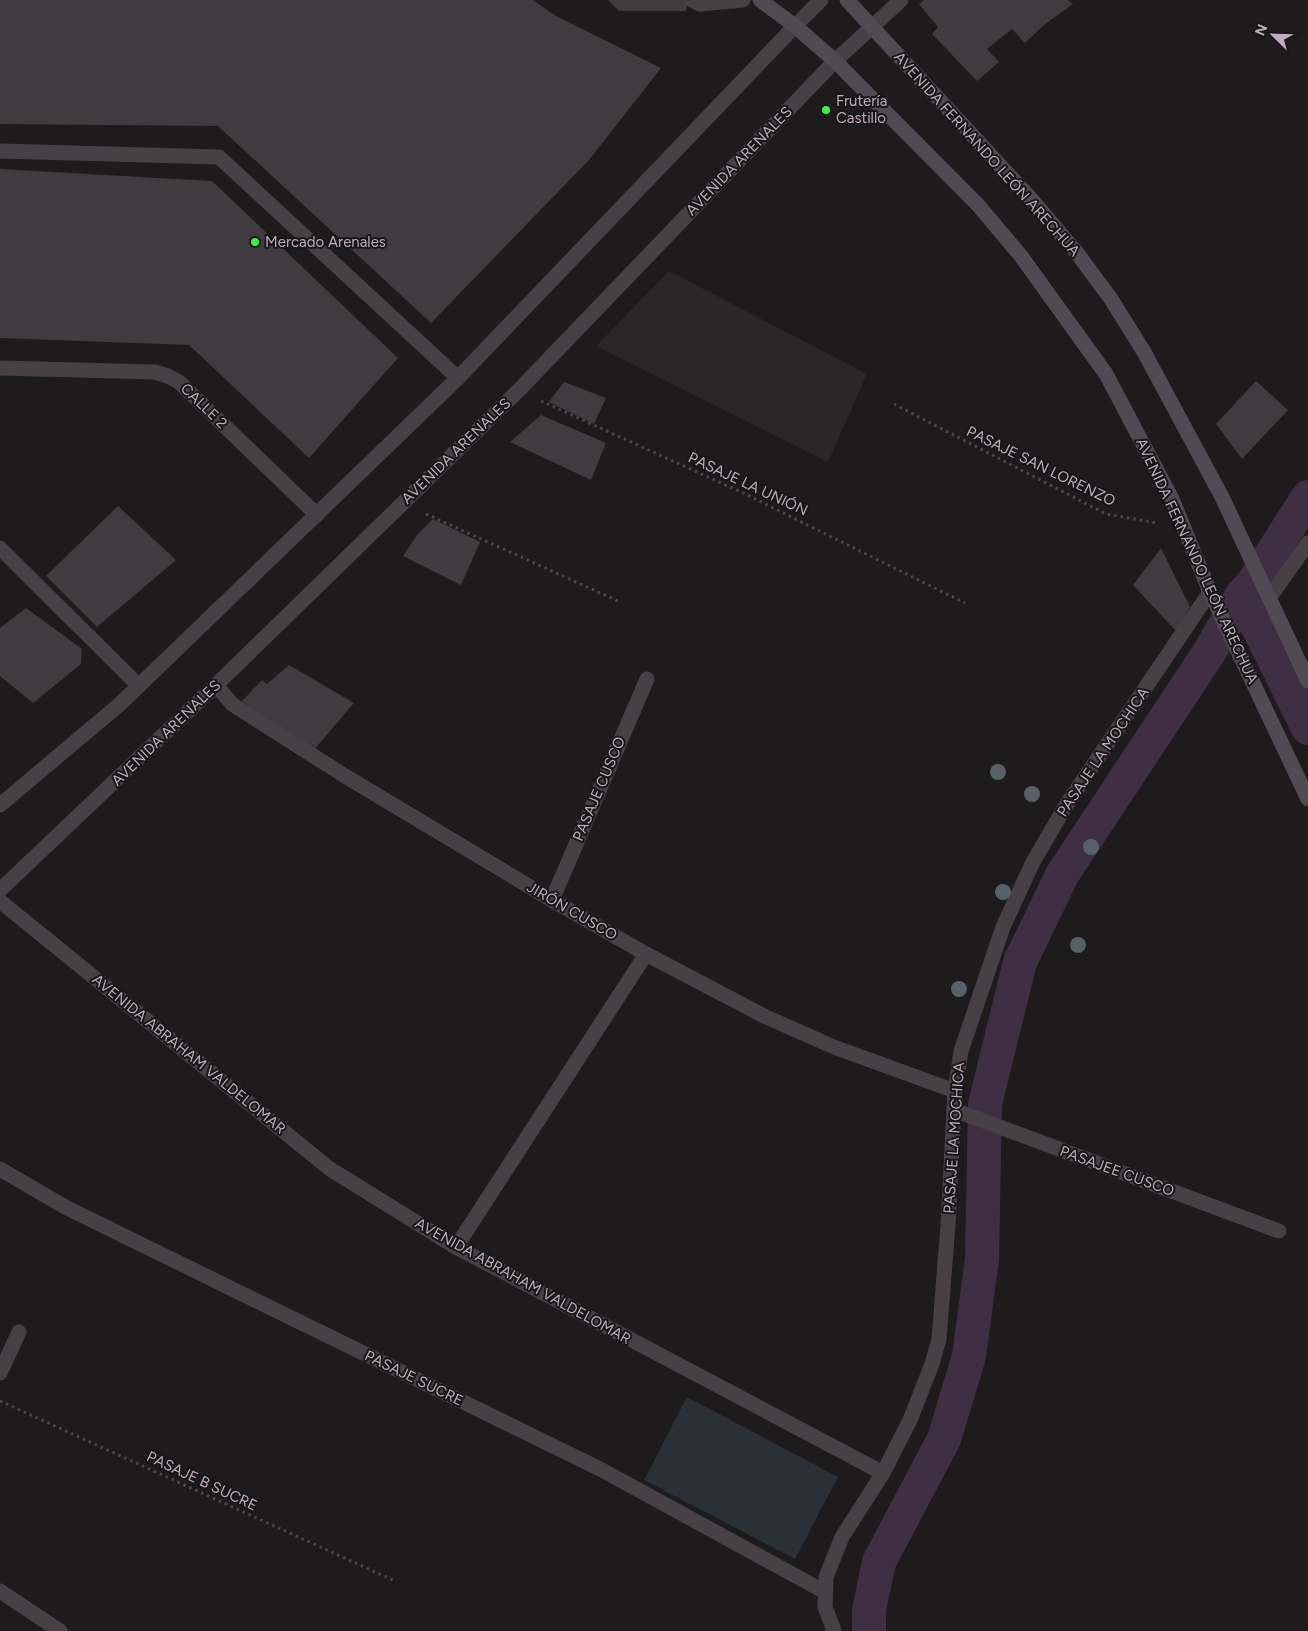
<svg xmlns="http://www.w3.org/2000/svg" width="1308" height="1631" font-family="Figtree,sans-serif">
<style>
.built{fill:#2a2729}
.pitch{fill:#2a3136}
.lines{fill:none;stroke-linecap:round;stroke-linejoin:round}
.canal{stroke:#3e3042;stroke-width:34}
.building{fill:#3f3b3e}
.path{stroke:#4e464e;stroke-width:3;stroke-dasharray:2.5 4;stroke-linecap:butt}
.service{stroke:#474146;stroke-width:15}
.minor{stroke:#474146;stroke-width:15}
.tertiary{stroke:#474146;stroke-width:15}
.secondary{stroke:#524a52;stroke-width:15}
.tree{fill:#566168}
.poi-dot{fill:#3cf43c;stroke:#181617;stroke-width:2}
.labels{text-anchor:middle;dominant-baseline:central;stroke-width:4;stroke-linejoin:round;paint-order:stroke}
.poi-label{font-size:15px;fill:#bdadbc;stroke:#181617;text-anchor:start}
.street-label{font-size:15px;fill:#bdadbc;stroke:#181617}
</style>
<rect width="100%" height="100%" fill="#1d1b1c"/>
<polygon class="built" points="669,271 867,374 828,462 596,346"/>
<polygon class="pitch" points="687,1397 838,1477 795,1559 644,1480"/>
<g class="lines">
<g class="canal">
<polyline points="1242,595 1308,728"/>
<polyline points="869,1631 869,1610 879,1562 944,1439 969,1356 982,1259 985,1104 1020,962 1062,875 1210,651 1242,595 1253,583 1308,497"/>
</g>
</g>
<g class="building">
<polygon points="0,0 533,0 556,16 661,68 589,160 431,323 218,126 0,124"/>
<polygon points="608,0 688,0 686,11 619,11"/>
<polygon points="924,0 1068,0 1073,4 1044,25 1025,43 1012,29 987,49 999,62 977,81 932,34 938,27 919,4"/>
<polygon points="0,169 212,181 398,358 309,458 189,345 0,338"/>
<polygon points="1256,381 1288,410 1242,459 1216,424"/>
<polygon points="564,382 606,398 594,424 549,402"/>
<polygon points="541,415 606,443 591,480 510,442"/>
<polygon points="118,506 176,560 97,627 46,576"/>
<polygon points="433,519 480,542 461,585 403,556 417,535"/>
<polygon points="1161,548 1190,607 1176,631 1133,585"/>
<polygon points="26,608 82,649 81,664 33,703 0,676 0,628"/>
<polygon points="289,665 354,703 313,751 242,701 262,680 267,684"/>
</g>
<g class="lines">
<g class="path">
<polyline points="541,401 743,493 965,603"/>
<polyline points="894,404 1106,514 1157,523"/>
<polyline points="426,514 618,601"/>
<polyline points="0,1401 395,1581"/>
</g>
<g class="service">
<polyline points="692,0 700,4 743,0"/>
<polyline points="0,151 219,157 458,378"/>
<polyline points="954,1110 1279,1231"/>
<polyline points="456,1247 646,954"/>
</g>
<g class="minor">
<polyline points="873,26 901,0"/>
<polyline points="0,368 155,372 168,376 179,382 317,515"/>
<polyline points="0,548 139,686"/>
<polyline points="1270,597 1308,543"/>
<polyline points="216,685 232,704 345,776 552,900 646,954 766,1017 834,1047 955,1091"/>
<polyline points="552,900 647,679"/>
<polyline points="0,901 330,1169 456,1247 883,1473"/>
<polyline points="0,1169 67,1208 602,1470 825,1592"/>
<polyline points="0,1373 19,1332"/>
<polyline points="0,1591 60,1631"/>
<polyline points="834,1631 825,1607 826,1577 842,1537 883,1473 910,1420 932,1364 939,1339 948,1225 955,1091 961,1051 1003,927 1033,862 1065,807 1210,592"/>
</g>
<g class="tertiary">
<polyline points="0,805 120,704 458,378 795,26 821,0"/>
<polyline points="0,890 216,685 518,391 835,61 873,26"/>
</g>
<g class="secondary">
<polyline points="760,0 795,26 835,61 978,205 1021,256 1106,374 1172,499 1210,592 1308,799"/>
<polyline points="847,0 1033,201 1077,253 1111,299 1144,352 1222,497 1308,681"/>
</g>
</g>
<g class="tree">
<circle cx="998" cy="772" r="8"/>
<circle cx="1032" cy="794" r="8"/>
<circle cx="1091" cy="847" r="8"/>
<circle cx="1003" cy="892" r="8"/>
<circle cx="1078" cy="945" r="8"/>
<circle cx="959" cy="989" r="8"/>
</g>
<g class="poi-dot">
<circle cx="826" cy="110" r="5"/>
<circle cx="255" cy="242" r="5"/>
</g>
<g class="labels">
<g class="poi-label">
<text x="836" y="101">Frutería<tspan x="836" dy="17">Castillo</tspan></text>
<text x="265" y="242">Mercado Arenales</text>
</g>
<g class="street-label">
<text transform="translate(987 154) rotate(48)">AVENIDA FERNANDO LEÓN ARECHUA</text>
<text transform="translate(739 161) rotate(-46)">AVENIDA ARENALES</text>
<text transform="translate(204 406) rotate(44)">CALLE 2</text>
<text transform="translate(456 451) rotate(-44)">AVENIDA ARENALES</text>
<text transform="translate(1041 466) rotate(26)">PASAJE SAN LORENZO</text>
<text transform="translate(748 484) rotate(25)">PASAJE LA UNIÓN</text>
<text transform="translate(1197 561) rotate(65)">AVENIDA FERNANDO LEÓN ARECHUA</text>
<text transform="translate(166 733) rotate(-44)">AVENIDA ARENALES</text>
<text transform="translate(1103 752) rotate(-56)">PASAJE LA MOCHICA</text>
<text transform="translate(599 789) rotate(-67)">PASAJE CUSCO</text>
<text transform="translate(572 911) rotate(30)">JIRÓN CUSCO</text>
<text transform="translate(189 1054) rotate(39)">AVENIDA ABRAHAM VALDELOMAR</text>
<text transform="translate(954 1138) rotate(-86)">PASAJE LA MOCHICA</text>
<text transform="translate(1117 1171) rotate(20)">PASAJEE CUSCO</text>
<text transform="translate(523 1281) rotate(29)">AVENIDA ABRAHAM VALDELOMAR</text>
<text transform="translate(414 1378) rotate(26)">PASAJE SUCRE</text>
<text transform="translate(202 1481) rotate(25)">PASAJE B SUCRE</text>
</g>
</g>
<g transform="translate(1273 35) rotate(293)" stroke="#181617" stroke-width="4" paint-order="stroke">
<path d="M0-4L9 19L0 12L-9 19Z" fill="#bdadbc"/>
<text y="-8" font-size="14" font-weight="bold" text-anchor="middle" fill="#bdadbc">N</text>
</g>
</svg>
